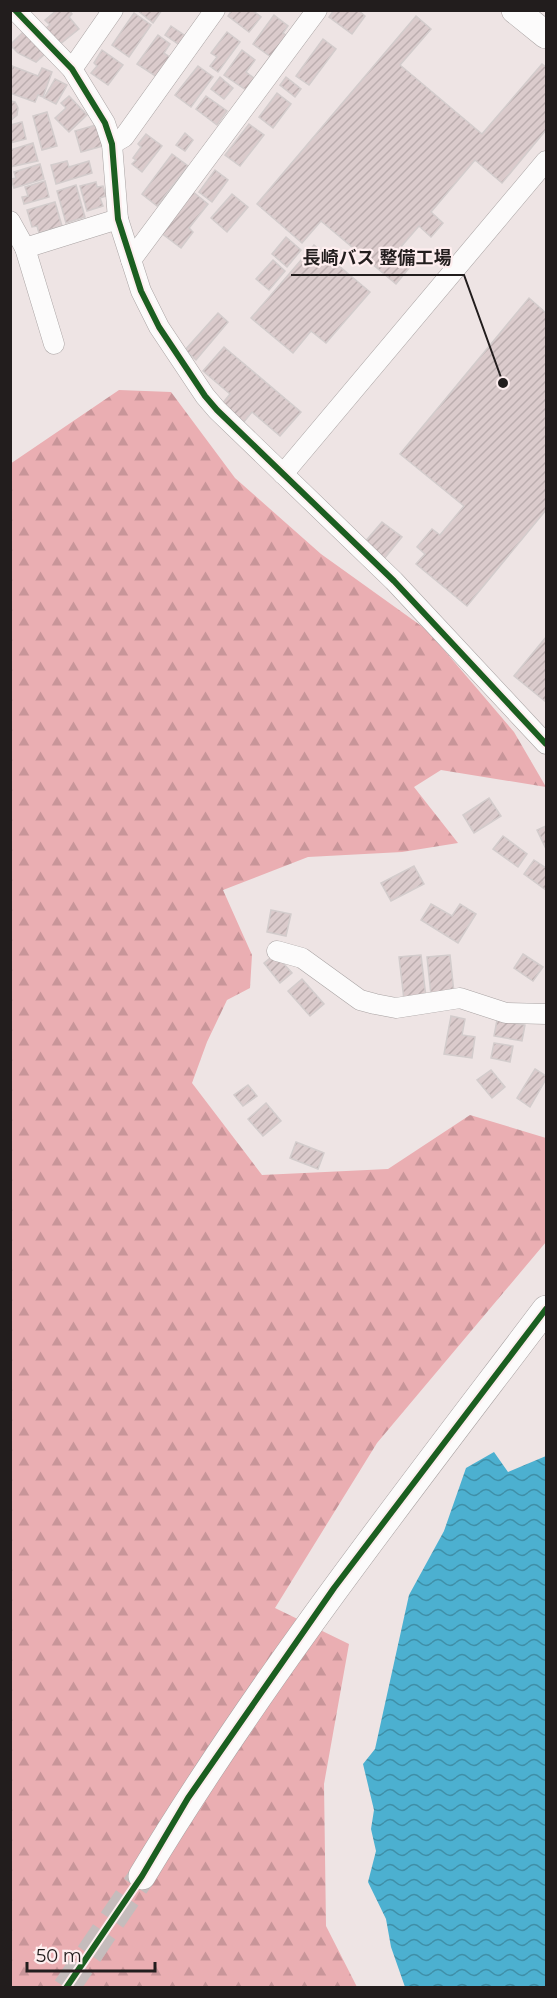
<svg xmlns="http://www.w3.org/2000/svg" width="557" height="1998" font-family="Montserrat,'Noto Sans JP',sans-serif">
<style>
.forest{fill:url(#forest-firs)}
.water{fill:url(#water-waves)}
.building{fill:url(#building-hatch);stroke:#d3cccc;stroke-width:1.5}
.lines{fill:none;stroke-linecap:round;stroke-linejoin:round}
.secondary-tunnel{stroke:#c5bcbc;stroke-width:27;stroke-dasharray:27 14;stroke-linecap:butt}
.street-casing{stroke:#a9a3a3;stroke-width:21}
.secondary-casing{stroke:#a9a3a3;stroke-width:28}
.street{stroke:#fcfbfb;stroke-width:20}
.secondary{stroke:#fcfbfb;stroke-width:27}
.cycleway-casing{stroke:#feeeef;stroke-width:10}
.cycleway{stroke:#1b5e20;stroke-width:6}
.leader{fill:none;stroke:#221d1d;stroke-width:2}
.callout-dot{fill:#221d1d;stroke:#feeeef;stroke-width:2}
.callout-label{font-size:18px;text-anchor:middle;font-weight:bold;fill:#221d1d;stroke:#feeeef;stroke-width:4.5;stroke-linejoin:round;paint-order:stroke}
</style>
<defs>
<pattern id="forest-firs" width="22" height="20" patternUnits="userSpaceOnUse" patternTransform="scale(1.5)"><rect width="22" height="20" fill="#eaaeb2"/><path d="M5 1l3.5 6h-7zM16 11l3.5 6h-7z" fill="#c89599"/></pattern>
<pattern id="water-waves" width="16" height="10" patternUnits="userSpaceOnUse" patternTransform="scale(1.5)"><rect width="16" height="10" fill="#4cb0d0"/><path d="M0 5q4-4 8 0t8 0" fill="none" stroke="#3f8fa8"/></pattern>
<pattern id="building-hatch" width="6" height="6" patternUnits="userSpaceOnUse" patternTransform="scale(1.5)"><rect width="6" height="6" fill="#dbcbcc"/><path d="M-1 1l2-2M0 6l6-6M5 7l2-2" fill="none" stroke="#bcaeaf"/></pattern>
</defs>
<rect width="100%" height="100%" fill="#eee4e4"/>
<polygon class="forest" points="119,390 171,392 235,478 321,554 427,630 514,732 546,787 441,770 414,787 458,843 402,852 308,857 223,890 252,955 250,988 227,1000 207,1042 192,1083 262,1175 388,1169 470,1115 546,1138 546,1242 377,1443 275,1608 349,1644 324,1784 326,1926 357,1987 11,1987 10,464"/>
<polygon class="water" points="494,1452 508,1472 546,1456 546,1987 405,1987 391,1947 386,1919 368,1882 376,1851 371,1829 374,1810 363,1764 375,1749 409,1595 444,1531 466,1468"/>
<g class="building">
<polygon points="57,10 69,10 72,14 69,17 79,29 59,45 46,28 50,25 45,20"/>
<polygon points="137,10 162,10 153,23"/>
<polygon points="232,10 252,10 261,17 249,32 228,16"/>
<polygon points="334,10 358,10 365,16 352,34 329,17"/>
<polygon points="134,13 151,25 129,57 112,45"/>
<polygon points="274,15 288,26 283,33 287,36 271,57 253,44"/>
<polygon points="416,16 431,29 400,65 482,134 542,64 546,67 546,130 502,183 475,160 431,212 443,223 431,237 419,226 399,249 414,262 396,284 321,221 302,243 257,204"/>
<polygon points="171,26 187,37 181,46 165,35"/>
<polygon points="25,30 45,54 36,62 18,53 10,45"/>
<polygon points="227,32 240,42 218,72 210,66 217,57 211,53"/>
<polygon points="158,35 170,44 164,53 171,58 157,77 137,64"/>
<polygon points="323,39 336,49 309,85 296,76"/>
<polygon points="102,50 123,65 108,85 91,73 97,66 94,63"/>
<polygon points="242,50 255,60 246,72 255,79 246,90 224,75"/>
<polygon points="12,66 38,76 42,68 52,72 43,97 38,95 35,102 10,93"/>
<polygon points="198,66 213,77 191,107 175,95"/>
<polygon points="220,77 233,88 224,99 211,89"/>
<polygon points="286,77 301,89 295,97 280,85"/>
<polygon points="55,79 67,85 56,104 44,98"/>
<polygon points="277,93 291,104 273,128 259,117"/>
<polygon points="69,96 87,115 69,132 55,118 66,108 61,103"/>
<polygon points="206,96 227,111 217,125 196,109"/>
<polygon points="10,101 15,102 18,108 17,115 10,121"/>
<polygon points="47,112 57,146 42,150 33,116"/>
<polygon points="22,122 26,139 10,143 10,125"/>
<polygon points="249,124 264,135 240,166 225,155"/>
<polygon points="96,125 103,146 81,152 75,131"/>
<polygon points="185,133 193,140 185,151 176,145"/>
<polygon points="146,134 162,146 142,172 132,164 136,160 133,158 141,147 138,144"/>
<polygon points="33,143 38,161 10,167 10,150"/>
<polygon points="172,154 188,166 157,206 142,194"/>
<polygon points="67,161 69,167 89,161 92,173 56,184 51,165"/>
<polygon points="40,164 44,179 14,188 11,179 16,178 14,172"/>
<polygon points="215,170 228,180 212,202 199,192"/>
<polygon points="45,181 49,197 24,204 22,197 28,196 25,187"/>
<polygon points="96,182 97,187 103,186 106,196 100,198 103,206 87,211 80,186"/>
<polygon points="76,185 85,217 66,223 57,191"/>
<polygon points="192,191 208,204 189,228 193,232 181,248 160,232"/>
<polygon points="232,194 248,207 227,232 211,218"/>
<polygon points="55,202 62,226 39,233 37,226 32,227 27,210"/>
<polygon points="286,237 301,250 287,267 272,254"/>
<polygon points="314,245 370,292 326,343 311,331 293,353 251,318"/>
<polygon points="273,260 285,271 269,290 256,279"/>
<polygon points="529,298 546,313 546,510 467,606 416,564 425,554 417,547 432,529 440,535 464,506 400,454"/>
<polygon points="218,313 228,322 196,360 185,350"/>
<polygon points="224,347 301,412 280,436 252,412 243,423 222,404 230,394 203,371"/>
<polygon points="382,522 402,537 384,559 364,543"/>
<polygon points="546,637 546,702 514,676"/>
<polygon points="489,798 501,816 474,833 463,815"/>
<polygon points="546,826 546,849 537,830"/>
<polygon points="503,836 527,854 518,867 493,849"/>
<polygon points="534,860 546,868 546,890 524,874"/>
<polygon points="414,866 424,884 391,901 381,883"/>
<polygon points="431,904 452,916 460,904 476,914 458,943 421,920"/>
<polygon points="271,910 291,914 286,936 267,932"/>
<polygon points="275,954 292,973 280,983 264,963"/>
<polygon points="523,954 543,967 533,981 514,968"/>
<polygon points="421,955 426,997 404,1000 399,957"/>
<polygon points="450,955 454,993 431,995 427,957"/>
<polygon points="302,979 324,1004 310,1016 288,991"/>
<polygon points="451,1016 465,1019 462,1035 475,1037 472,1058 444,1054"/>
<polygon points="497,1020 525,1025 522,1041 494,1036"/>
<polygon points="494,1043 513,1046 510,1062 491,1058"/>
<polygon points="535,1069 546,1076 546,1079 530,1107 517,1098"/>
<polygon points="491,1070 505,1087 492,1098 477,1080"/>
<polygon points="248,1085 257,1096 243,1106 234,1095"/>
<polygon points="266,1103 281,1121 263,1136 248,1119"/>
<polygon points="296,1142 324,1153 318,1169 290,1158"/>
</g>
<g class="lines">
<polyline class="secondary-tunnel" points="66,1988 142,1876"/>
<defs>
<g id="street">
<polyline points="15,10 72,69 105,123 112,144 118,219 141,291 159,327 205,396 217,410 394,581 546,744"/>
<polyline points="72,69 113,10"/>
<polyline points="112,144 124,137 215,10"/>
<polyline points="10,221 25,248 54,344"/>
<polyline points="25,248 118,219"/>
<polyline points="131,260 317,10"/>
<polyline points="283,474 546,161"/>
<polyline points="277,951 302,958 360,1000 375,1004 396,1008 460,998 506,1013 546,1014"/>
</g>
<g id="secondary">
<polyline points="515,10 546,35"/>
<path d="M 142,1876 C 262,1677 406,1494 546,1309"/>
</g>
</defs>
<use href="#street" class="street-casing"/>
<use href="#secondary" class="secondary-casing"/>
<use href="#street" class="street"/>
<use href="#secondary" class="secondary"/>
<defs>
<g id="cycleway">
<polyline points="15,10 72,69 105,123 112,144 118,219 141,291 159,327 205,396 217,410 394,581 546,744"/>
<polyline points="66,1988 142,1876 188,1798 334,1588 546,1309"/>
</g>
</defs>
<use href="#cycleway" class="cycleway-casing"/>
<use href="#cycleway" class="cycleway"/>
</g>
<path class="leader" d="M503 383L464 275H291"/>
<circle class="callout-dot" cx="503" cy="383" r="6"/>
<g class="callout-label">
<text x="377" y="264">長崎バス 整備工場</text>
</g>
<rect width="557" height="1998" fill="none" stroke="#221d1d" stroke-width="24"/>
<path d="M27 1962v9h128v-9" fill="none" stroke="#221d1d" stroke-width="3"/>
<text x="36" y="1962" font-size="18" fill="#221d1d" stroke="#feeeef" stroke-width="4.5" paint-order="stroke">50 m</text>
</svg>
